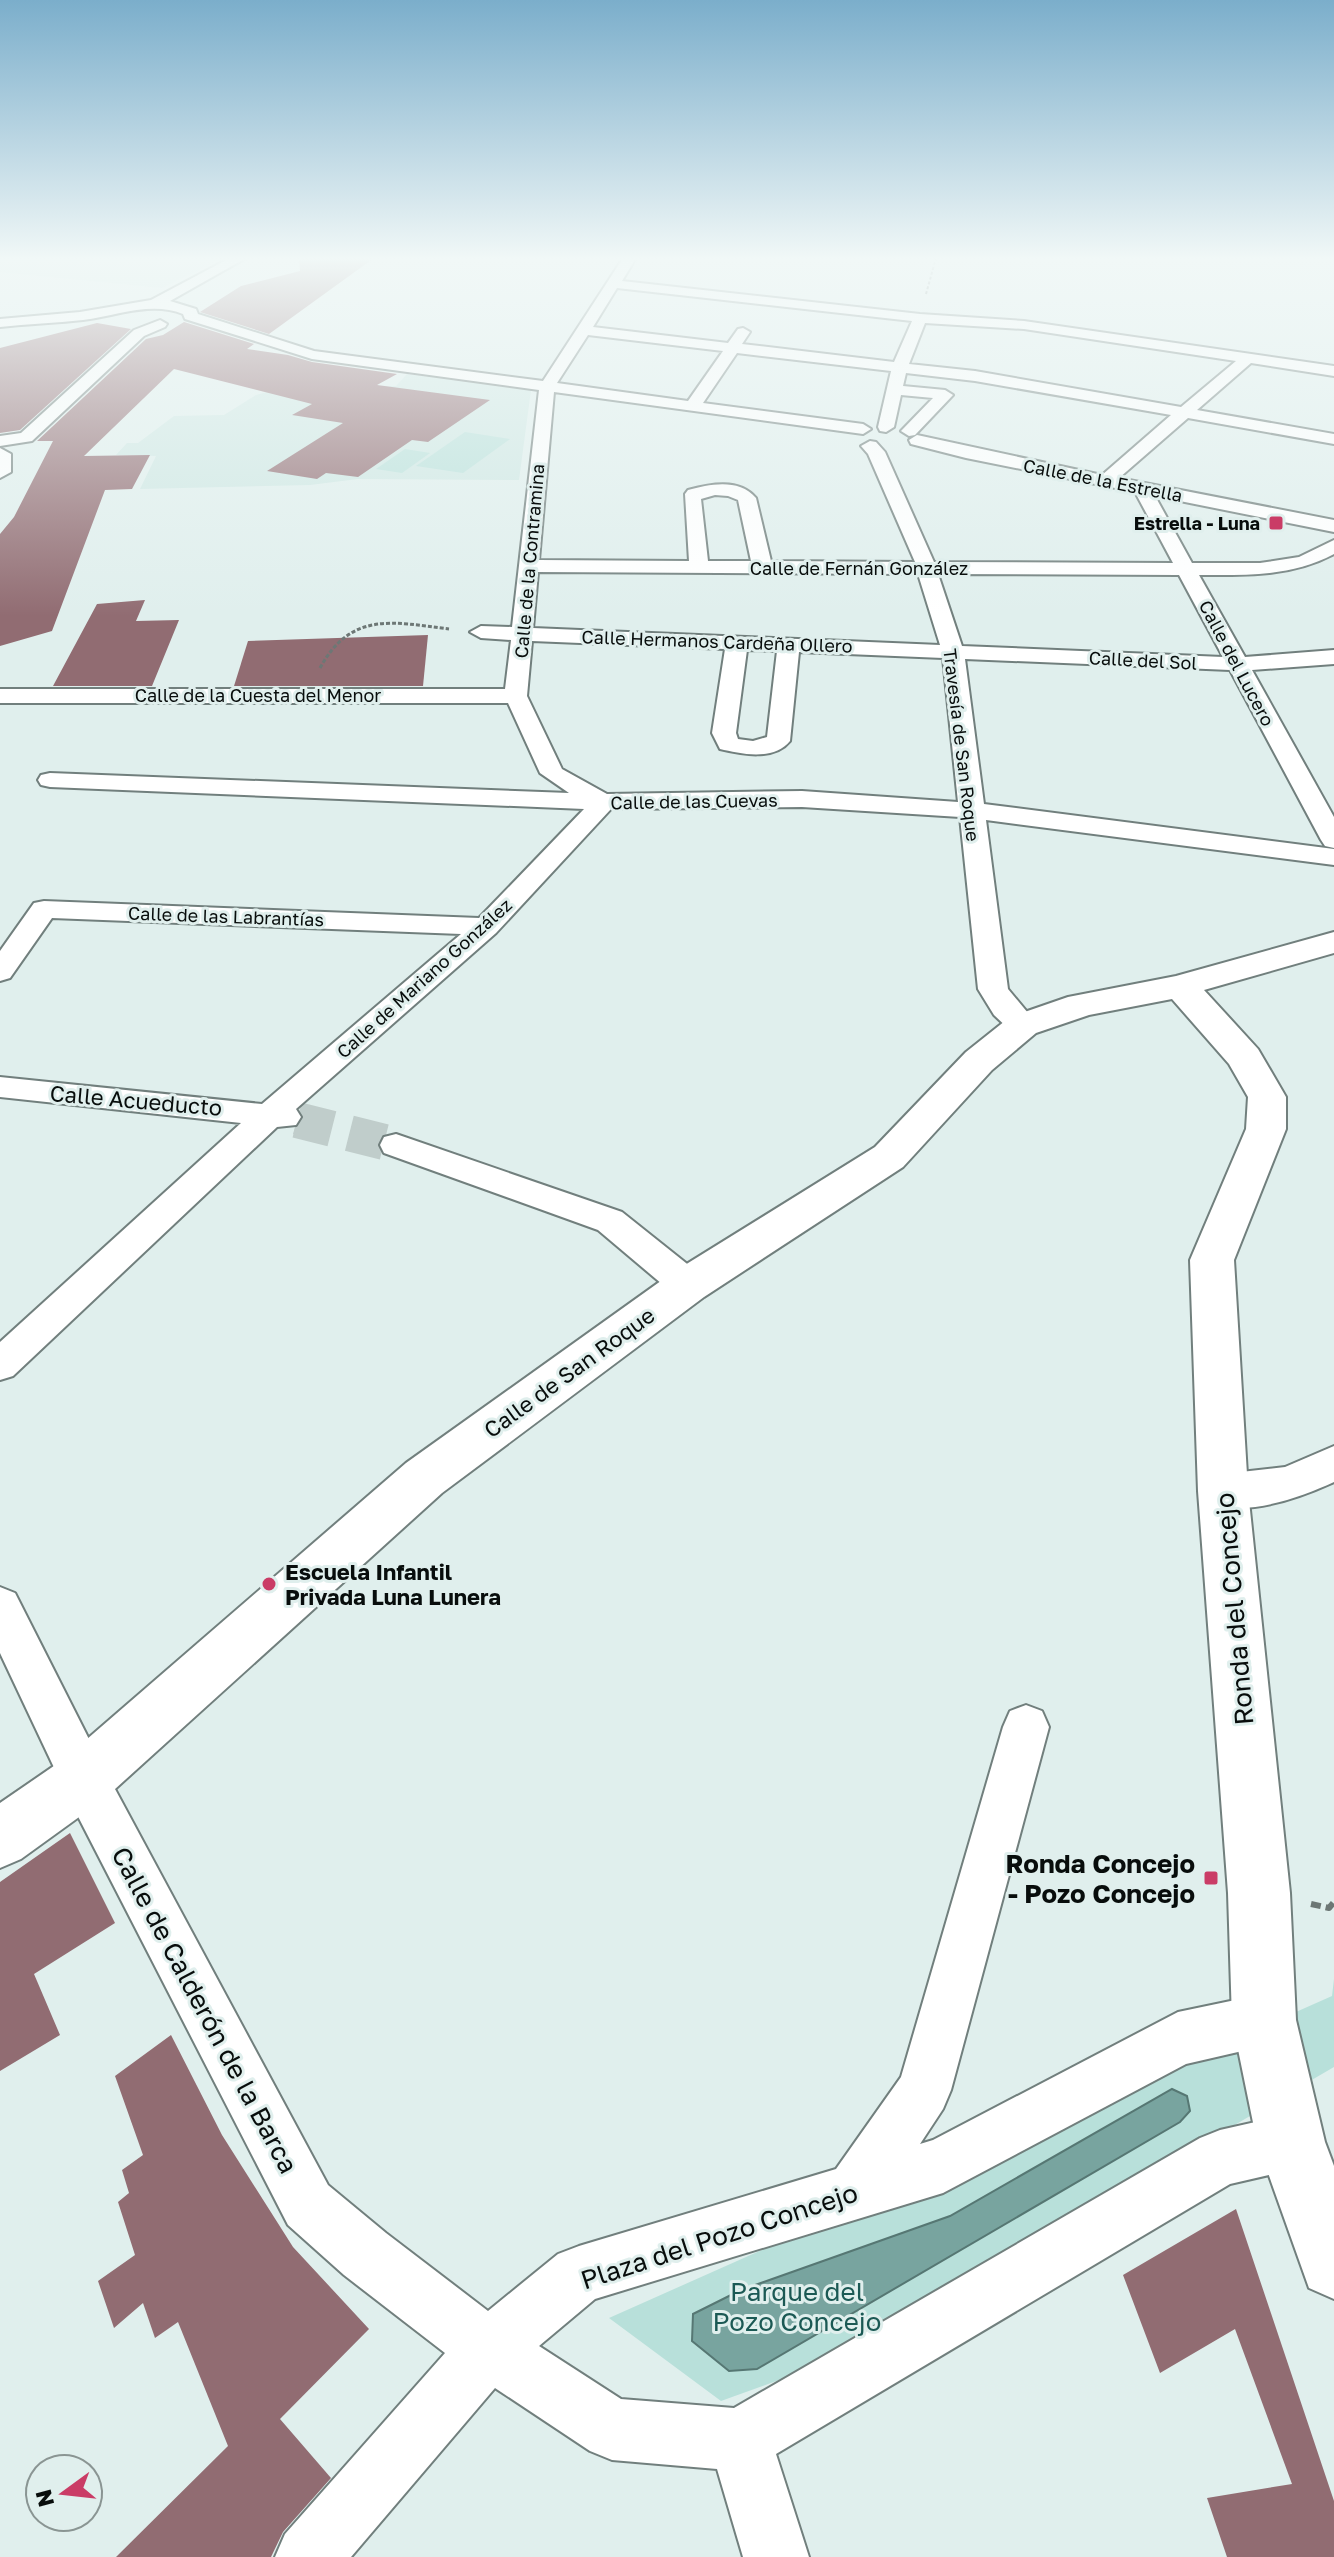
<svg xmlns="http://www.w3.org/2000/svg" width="1334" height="2557" font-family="'Golos Text',sans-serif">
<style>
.built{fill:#cee7e3}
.green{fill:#b8e0da}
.water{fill:#78a49f;stroke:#567773;stroke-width:2}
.building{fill:#916c72}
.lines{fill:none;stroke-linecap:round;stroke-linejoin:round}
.street-tunnel-far1{stroke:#c0cdcb;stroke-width:29;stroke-dasharray:29 14;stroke-linecap:butt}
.street-tunnel{stroke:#c0cdcb;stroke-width:36;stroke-dasharray:36 18;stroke-linecap:butt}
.street-casing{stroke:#717f7d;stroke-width:4}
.secondary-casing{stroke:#717f7d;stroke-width:4}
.path-far2{stroke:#6d7775;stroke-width:2;stroke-dasharray:3 2;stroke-linecap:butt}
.path-far1{stroke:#6d7775;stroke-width:3;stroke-dasharray:4 2;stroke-linecap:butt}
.path{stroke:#6d7775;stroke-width:6;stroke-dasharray:10 5;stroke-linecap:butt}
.street{fill:#fff;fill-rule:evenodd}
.secondary{fill:#fff;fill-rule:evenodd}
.poi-dot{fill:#ca3c66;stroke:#e0efed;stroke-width:3}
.labels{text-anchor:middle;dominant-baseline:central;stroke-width:6;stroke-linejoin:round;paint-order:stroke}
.far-street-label{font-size:18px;fill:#080d0c;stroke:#e0efed}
.far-poi-label{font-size:18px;font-weight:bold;fill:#080d0c;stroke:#e0efed;text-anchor:end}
.street-label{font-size:22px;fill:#080d0c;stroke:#e0efed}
.poi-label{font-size:22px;font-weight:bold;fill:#080d0c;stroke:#e0efed;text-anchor:start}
.near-street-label{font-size:26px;fill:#080d0c;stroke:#e0efed}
.near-poi-label{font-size:26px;font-weight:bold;fill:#080d0c;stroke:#e0efed;text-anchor:end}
.near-park-label{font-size:26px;fill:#1b5954;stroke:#e0efed}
</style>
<rect width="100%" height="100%" fill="#e0efed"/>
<g class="built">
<polygon points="0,258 223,258 162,288 0,272"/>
<polygon points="407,374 531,390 519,480 358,479 310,485 140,489 156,456 116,455 127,443 138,443 174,416 224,415 256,395 278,389 396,386"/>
</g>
<g class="green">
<polygon points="465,432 510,439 463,473 416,466"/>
<polygon points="405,449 430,453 402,473 376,469"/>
<polygon points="1334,1979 1334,2067 826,2363 721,2401 609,2318 1332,1996"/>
</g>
<polygon class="water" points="1172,2089 1187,2096 1190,2111 1180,2122 757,2369 729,2371 692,2341 693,2314 741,2290 950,2216"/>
<g class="building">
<polygon points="299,258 374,258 269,334 200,312 241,286 300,271"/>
<polygon points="184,322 254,344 247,349 288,355 312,362 397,374 377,385 490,400 428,442 412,440 358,477 326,473 317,479 267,471 343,423 292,415 312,404 174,369 84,456 150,455 132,489 105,490 52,631 0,646 0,534 14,517 53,441 37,441 146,339 163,335"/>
<polygon points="97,323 131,329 20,430 0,433 0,348"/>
<polygon points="145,600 136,621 179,620 152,686 53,686 97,604"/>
<polygon points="428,635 423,686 234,686 248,641"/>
<polygon points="70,1833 115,1923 34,1974 60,2035 0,2071 0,1882"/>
<polygon points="171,2035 222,2135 293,2247 369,2329 280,2419 331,2478 283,2532 271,2557 116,2557 228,2446 178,2322 155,2338 143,2303 114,2328 98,2281 135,2255 118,2202 129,2193 122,2170 143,2155 115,2076"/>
<polygon points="1236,2209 1334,2501 1334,2557 1227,2557 1207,2498 1292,2484 1235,2329 1160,2373 1123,2275"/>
</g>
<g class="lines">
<polyline class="street-tunnel-far1" points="297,1120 304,1122"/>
<polyline class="street-tunnel" points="297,1120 396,1145"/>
<defs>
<g id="street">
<path d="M 230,258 L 246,258 L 170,301 L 196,309 L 198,314 L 314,351 L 543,381 L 623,258 L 636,258 L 622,281 L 920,314 L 1024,321 L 1334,366 L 1334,376 L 1251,363 L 1197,410 L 1334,434 L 1334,444 L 1188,418 L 1119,478 L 1334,520 L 1334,532 L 1155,496 L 1192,563 L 1260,563 L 1299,557 L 1334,540 L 1334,554 C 1291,577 1246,575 1199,575 L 1245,657 L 1334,650 L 1334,664 L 1252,670 L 1334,817 L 1334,848 L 1325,846 L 1321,840 L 1230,670 L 965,659 L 984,804 L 1334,849 L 1334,865 L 986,820 L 1008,989 L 1038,1025 L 1034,1032 L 1023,1034 L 1012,1032 L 994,1015 L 978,989 L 960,817 L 802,807 L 611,809 L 496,933 L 296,1109 L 301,1117 L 296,1125 L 277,1127 L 13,1376 L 0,1380 L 0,1342 L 241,1123 L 0,1097 L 0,1077 L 262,1104 L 461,934 L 52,918 L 10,978 L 0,981 L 0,951 L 34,903 L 44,901 L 479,918 L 584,809 L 50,787 L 41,785 L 38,780 L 41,775 L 50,773 L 569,793 L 540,773 L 508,703 L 0,703 L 0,689 L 505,689 L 511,640 L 481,638 L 470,632 L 481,626 L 512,627 L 539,390 L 312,359 L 185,319 L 183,314 C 151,301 116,316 83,320 C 55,323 28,324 0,327 L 0,319 L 80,312 L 151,300 ZM 617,288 L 912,321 L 894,362 L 742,344 L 750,332 L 743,328 L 738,329 L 728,343 L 593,327 ZM 925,323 L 1024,329 L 1236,361 L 1181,407 L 975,371 L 909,364 ZM 588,335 L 723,351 L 688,401 L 557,383 ZM 737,353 L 891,371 L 878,427 L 880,431 L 886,432 L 894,427 L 901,395 L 933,398 L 901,431 L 909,436 L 915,435 L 953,395 L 945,390 L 903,386 L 906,373 L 975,381 L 1171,415 L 1102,475 L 917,435 L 909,440 L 911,444 L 966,458 L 1135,492 L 1173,563 L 934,562 L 885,452 L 876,442 L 870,441 L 861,446 L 868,454 L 915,562 L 771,561 L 756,498 C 739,478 710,484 688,490 L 685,494 L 689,561 L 539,560 L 554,392 L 863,434 L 871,429 L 863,424 L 703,403 ZM 715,495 L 728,496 L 738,500 L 751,561 L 708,561 L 701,499 ZM 538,572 L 918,574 L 940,645 L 533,628 ZM 938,574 L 1179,575 L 1223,657 L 962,646 ZM 532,641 L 725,649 L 712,733 L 720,749 C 741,754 774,761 790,741 L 799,652 L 943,658 L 958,802 L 802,791 L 607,794 L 562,769 L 527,696 ZM 747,650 L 777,651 L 767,737 L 753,741 L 738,739 L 736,733 Z"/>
<polygon points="160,320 167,324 165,327 144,336 32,441 0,446 0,436 21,433 134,330"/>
<polygon points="396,1134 622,1212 701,1275 706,1285 701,1295 688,1298 675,1295 598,1230 384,1153 380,1145 384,1137"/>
<path d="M 1334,1446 L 1334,1482 C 1299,1498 1247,1517 1209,1503 L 1203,1491 L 1209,1479 L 1223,1474 L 1285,1467 Z"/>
<polygon points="0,1587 15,1593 101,1763 328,2185 386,2233 488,2311 558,2254 579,2246 836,2169 901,2077 1003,1727 1010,1711 1026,1705 1042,1711 1049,1727 951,2090 943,2109 920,2144 933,2140 1178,2012 1264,1994 1283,2001 1290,2020 1283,2039 1264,2046 1186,2064 943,2193 595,2299 539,2346 621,2399 734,2408 1200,2138 1220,2130 1291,2114 1311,2122 1319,2142 1311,2162 1291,2170 1230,2184 776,2454 809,2557 743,2557 717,2469 612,2460 590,2451 495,2388 351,2557 275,2557 285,2534 445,2353 344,2275 288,2225 67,1795 0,1653"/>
</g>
<g id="secondary">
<polygon points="0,448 11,454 11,472 0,478"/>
<polygon points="1334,932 1334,953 1204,990 1258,1049 1286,1097 1286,1129 1234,1260 1248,1491 1290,1893 1296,2020 1325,2142 1334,2166 1334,2299 1309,2288 1257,2142 1232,2020 1228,1893 1198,1491 1190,1260 1246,1129 1248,1097 1229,1064 1172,999 1089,1015 1036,1033 992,1070 903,1167 704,1297 442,1493 104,1799 21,1859 0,1868 0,1803 64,1759 406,1463 672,1273 875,1147 966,1052 1010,1017 1068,997 1176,976"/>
</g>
</defs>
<use href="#street" class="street-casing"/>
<use href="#secondary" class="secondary-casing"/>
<polyline class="path-far2" points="926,294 936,258"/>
<path class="path-far1" d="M 320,668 C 351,611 393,622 449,629"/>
<polyline class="path" points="1311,1904 1329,1908 1334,1902"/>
<use href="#street" class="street"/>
<use href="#secondary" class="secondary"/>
</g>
<linearGradient id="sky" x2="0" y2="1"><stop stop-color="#7baecb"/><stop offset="0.42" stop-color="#f1f8f7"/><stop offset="1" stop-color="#f1f8f7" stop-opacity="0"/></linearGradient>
<rect width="1334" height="616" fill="url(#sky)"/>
<g class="poi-dot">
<rect x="1268" y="515" width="16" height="16" rx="4"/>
<circle cx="269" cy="1584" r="8"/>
<rect x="1203" y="1870" width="16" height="16" rx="4"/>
</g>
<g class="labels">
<g class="far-street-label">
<text transform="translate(1103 480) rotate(11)">Calle de la Estrella</text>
<text transform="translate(529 561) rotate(-85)">Calle de la Contramina</text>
<text x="859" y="568">Calle de Fernán González</text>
<text transform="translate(717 641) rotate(2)">Calle Hermanos Cardeña Ollero</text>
<text transform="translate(1143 660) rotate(3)">Calle del Sol</text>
<text transform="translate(1237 663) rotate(62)">Calle del Lucero</text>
<text x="258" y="695">Calle de la Cuesta del Menor</text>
<text transform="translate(962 745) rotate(83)">Travesía de San Roque</text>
<text transform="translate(694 801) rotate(-1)">Calle de las Cuevas</text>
<text transform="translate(226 916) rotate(2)">Calle de las Labrantías</text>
<text transform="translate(424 978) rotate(-42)">Calle de Mariano González</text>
</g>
<g class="far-poi-label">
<text x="1260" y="523">Estrella - Luna</text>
</g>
<g class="street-label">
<text transform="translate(136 1100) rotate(5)">Calle Acueducto</text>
<text transform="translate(569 1372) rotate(-36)">Calle de San Roque</text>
</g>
<g class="poi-label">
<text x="285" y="1571">Escuela Infantil<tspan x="285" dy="25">Privada Luna Lunera</tspan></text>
</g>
<g class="near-street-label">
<text transform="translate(1234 1609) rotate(-95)">Ronda del Concejo</text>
<text transform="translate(205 2010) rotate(62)">Calle de Calderón de la Barca</text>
<text transform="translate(719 2236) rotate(-18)">Plaza del Pozo Concejo</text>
</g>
<g class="near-poi-label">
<text x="1195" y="1863">Ronda Concejo<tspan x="1195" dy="30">- Pozo Concejo</tspan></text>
</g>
<g class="near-park-label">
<text x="797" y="2291">Parque del<tspan x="797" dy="30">Pozo Concejo</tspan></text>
</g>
</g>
<g transform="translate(64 2493) rotate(255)"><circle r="38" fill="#e0efed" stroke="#8a9593" stroke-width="2"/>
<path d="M0-6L14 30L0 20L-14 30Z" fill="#ca3c66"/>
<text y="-12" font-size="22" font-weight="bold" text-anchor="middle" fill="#080d0c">N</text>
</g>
</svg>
